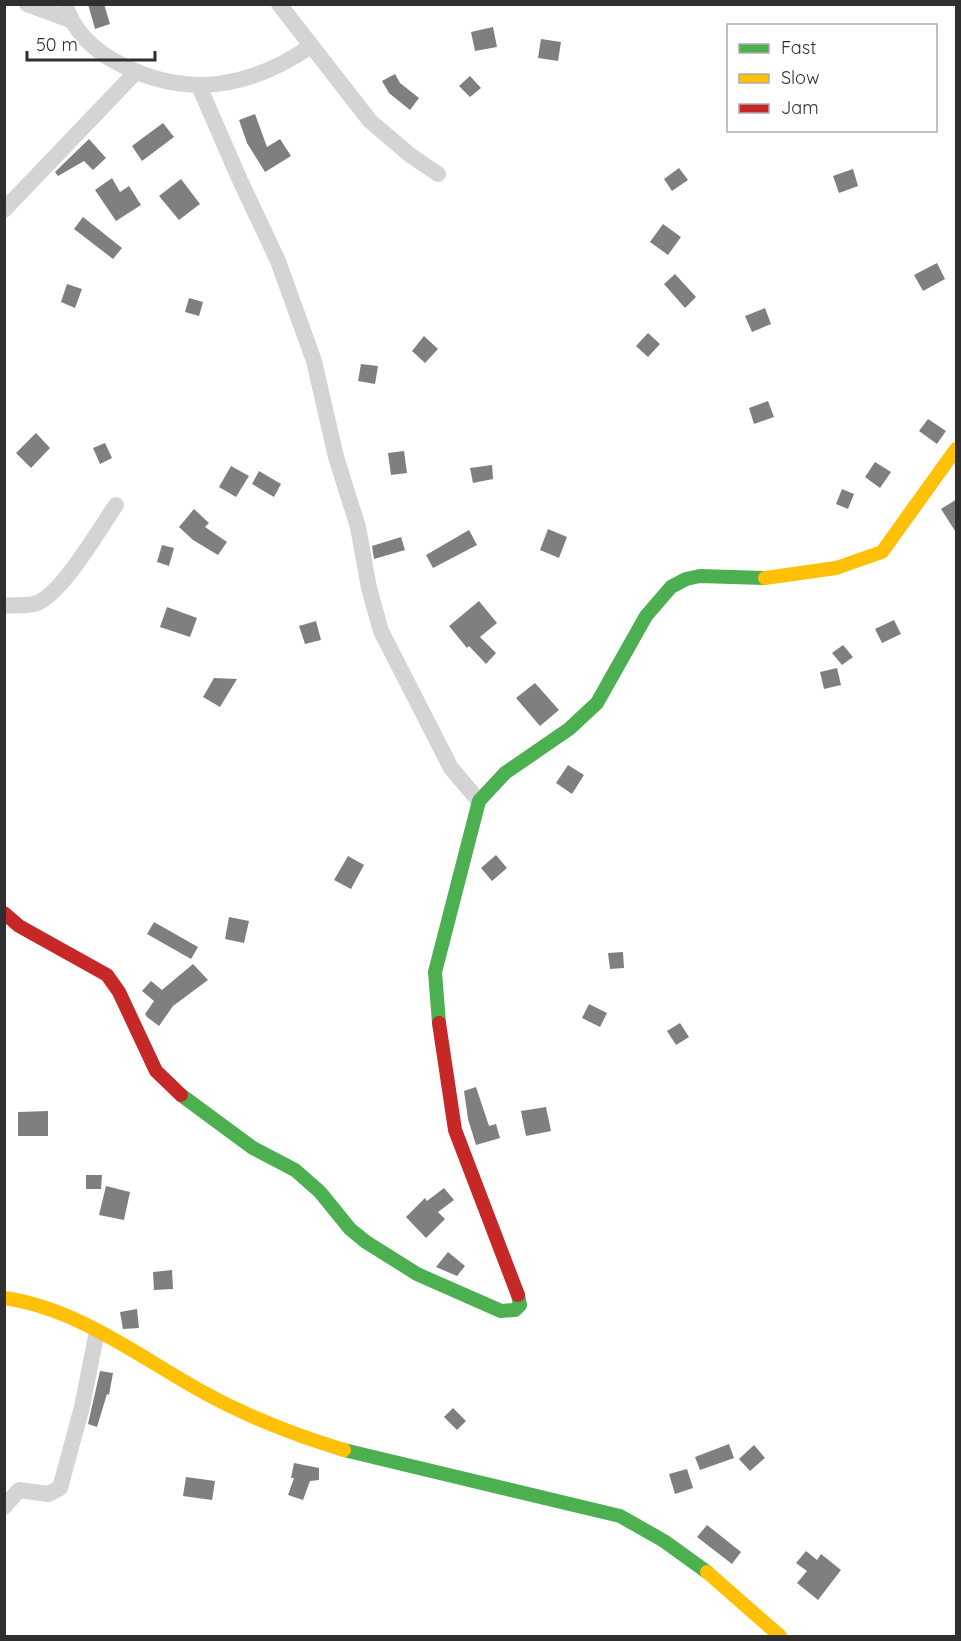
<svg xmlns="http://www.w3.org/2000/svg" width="961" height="1641" font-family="Quicksand,sans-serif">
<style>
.building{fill:#7f7f7f}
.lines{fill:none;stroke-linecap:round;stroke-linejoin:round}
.street{stroke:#d4d4d4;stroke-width:16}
.fast{stroke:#4caf50;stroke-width:14}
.slow{stroke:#ffc107;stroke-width:14}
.jam{stroke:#c62828;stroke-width:14}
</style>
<rect width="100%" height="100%" fill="#fff"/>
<g class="building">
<polygon points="88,4 104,4 110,24 95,29"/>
<polygon points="493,27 497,47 475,51 471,32"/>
<polygon points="541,39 561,42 558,61 538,58"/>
<polygon points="395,74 400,83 419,98 410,110 389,93 382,81"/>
<polygon points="470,76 481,88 470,97 459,86"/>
<polygon points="255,114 267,147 280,139 291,156 265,172 247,143 239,120"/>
<polygon points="163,123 174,137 142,161 132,146"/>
<polygon points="89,139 106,158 93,170 84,161 58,176 55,172"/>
<polygon points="679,168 688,180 672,191 664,179"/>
<polygon points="853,169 858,186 839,193 833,176"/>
<polygon points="112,178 120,192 129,186 141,205 116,221 95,190"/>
<polygon points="181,179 200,204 179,220 159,196"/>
<polygon points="83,217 122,248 113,259 74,229"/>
<polygon points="663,224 681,237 668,255 650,242"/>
<polygon points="937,263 945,279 923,291 914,275"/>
<polygon points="675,274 696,297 685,308 664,284"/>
<polygon points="67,284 82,289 75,308 61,302"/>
<polygon points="189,298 203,302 199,316 185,312"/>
<polygon points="765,308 771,324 752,332 745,316"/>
<polygon points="648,333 660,344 648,357 636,346"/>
<polygon points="424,336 438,349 425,363 412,351"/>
<polygon points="361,364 378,366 375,384 358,381"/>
<polygon points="768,401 774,417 754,424 749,408"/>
<polygon points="928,419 946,431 937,444 919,431"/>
<polygon points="36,433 50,448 31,468 16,453"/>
<polygon points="105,443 112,458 100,464 93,448"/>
<polygon points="404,451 407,473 391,475 388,453"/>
<polygon points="875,462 891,472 880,488 865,477"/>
<polygon points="492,465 493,479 473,483 470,468"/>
<polygon points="231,466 249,476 236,497 219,487"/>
<polygon points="259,471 281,484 274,497 252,484"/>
<polygon points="842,489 854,494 848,509 836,504"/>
<polygon points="957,499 957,534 941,509"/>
<polygon points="194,509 209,523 205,527 227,542 218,555 193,540 179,527"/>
<polygon points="548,529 567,537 559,558 540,550"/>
<polygon points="469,530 477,545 433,568 426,555"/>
<polygon points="401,537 405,550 374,559 372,546"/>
<polygon points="162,545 174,548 169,566 157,562"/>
<polygon points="479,601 497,623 480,637 496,653 486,664 469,646 467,648 449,626"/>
<polygon points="167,607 197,618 190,637 160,627"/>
<polygon points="894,620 901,634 882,643 875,629"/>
<polygon points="316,621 321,640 305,644 299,626"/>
<polygon points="843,645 853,657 842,665 832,653"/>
<polygon points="837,668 841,685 824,689 820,672"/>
<polygon points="214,678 237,679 220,707 203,697"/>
<polygon points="535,683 559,710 540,726 516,698"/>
<polygon points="568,765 584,775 572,794 556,783"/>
<polygon points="496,855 507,868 492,881 481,868"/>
<polygon points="348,856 364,865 351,889 334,880"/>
<polygon points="229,917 249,921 244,943 225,939"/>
<polygon points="154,922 198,947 191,959 147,934"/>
<polygon points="623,952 624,968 610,969 608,953"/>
<polygon points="193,964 208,980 173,1006 159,1026 147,1017 145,1014 154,1001 142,991 151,981 162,990"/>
<polygon points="589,1004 607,1013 600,1027 582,1018"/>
<polygon points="680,1023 689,1037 676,1045 667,1031"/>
<polygon points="476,1087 489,1126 496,1124 500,1138 476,1145 468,1119 464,1091"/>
<polygon points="546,1107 551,1131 526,1136 521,1111"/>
<polygon points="48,1111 48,1136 18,1136 18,1112"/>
<polygon points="86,1175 102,1175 101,1189 86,1189"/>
<polygon points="106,1186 130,1192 124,1220 99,1215"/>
<polygon points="444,1188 454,1200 438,1212 445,1219 426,1238 406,1217 425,1198 427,1201"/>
<polygon points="448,1252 465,1266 457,1276 436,1267"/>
<polygon points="172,1270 173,1289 154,1290 153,1272"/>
<polygon points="137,1309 139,1328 123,1329 120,1312"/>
<polygon points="100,1371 113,1373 109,1395 107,1394 97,1427 88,1424"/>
<polygon points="453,1408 466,1421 457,1430 444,1417"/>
<polygon points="729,1444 734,1458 700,1470 695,1457"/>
<polygon points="754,1445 765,1458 750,1471 739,1459"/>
<polygon points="294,1463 319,1468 319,1480 310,1481 303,1500 288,1495 294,1478 291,1478"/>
<polygon points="687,1469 693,1488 675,1494 669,1474"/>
<polygon points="186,1477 215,1481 212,1500 183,1496"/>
<polygon points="707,1525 741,1552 732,1564 697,1537"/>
<polygon points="806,1551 817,1560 821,1554 841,1570 818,1600 797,1583 807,1571 796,1563"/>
</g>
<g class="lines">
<g class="street">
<polyline points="27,4 70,20"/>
<path d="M 65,4 C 74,32 94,51 120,64 C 187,99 250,88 311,46"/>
<polyline points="279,4 370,121 410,155 438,174"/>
<polyline points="199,86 239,178 278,261 314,361 336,457 358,527 369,588 381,631 451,768 479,801"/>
<polyline points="4,210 136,72"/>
<path d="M 4,606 C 15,604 27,607 37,603 C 62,594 100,528 116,505"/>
<polyline points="4,1507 19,1490 48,1494 60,1488 82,1407 97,1331"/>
</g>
<g class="fast">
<polyline points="439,1023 435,972 479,801 505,773 569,729 597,703 646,616 671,587 686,579 700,576 765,578"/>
<polyline points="181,1095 253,1148 295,1170 320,1192 350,1229 366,1242 417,1274 501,1311 515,1310 520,1305 518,1295"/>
<polyline points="344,1450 620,1516 664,1541 707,1572"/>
</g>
<g class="slow">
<polyline points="765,578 836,568 882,552 956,449"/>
<path d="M 4,1298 C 77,1308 138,1356 201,1391 C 246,1416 294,1435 344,1450"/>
<polyline points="707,1572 780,1636"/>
</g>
<g class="jam">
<polyline points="4,913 19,926 107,975 119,992 156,1071 181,1095"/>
<polyline points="439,1023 455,1130 518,1295"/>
</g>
</g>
<rect width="961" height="1641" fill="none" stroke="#2f2f2f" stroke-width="12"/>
<rect x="727" y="24" width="210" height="108" fill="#ffffff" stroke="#acacac" stroke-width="1.5"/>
<rect x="739" y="44" width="30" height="9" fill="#4caf50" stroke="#acacac" stroke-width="1.5"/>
<text x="781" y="54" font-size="18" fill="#2f2f2f">Fast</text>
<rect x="739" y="74" width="30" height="9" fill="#ffc107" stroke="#acacac" stroke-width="1.5"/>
<text x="781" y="84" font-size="18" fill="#2f2f2f">Slow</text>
<rect x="739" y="104" width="30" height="9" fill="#c62828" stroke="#acacac" stroke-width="1.5"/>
<text x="781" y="114" font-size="18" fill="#2f2f2f">Jam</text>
<path d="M27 51v9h128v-9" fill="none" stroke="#2f2f2f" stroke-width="3"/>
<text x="36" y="51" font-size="18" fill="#2f2f2f" stroke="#ffffff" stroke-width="4.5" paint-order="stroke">50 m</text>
</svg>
